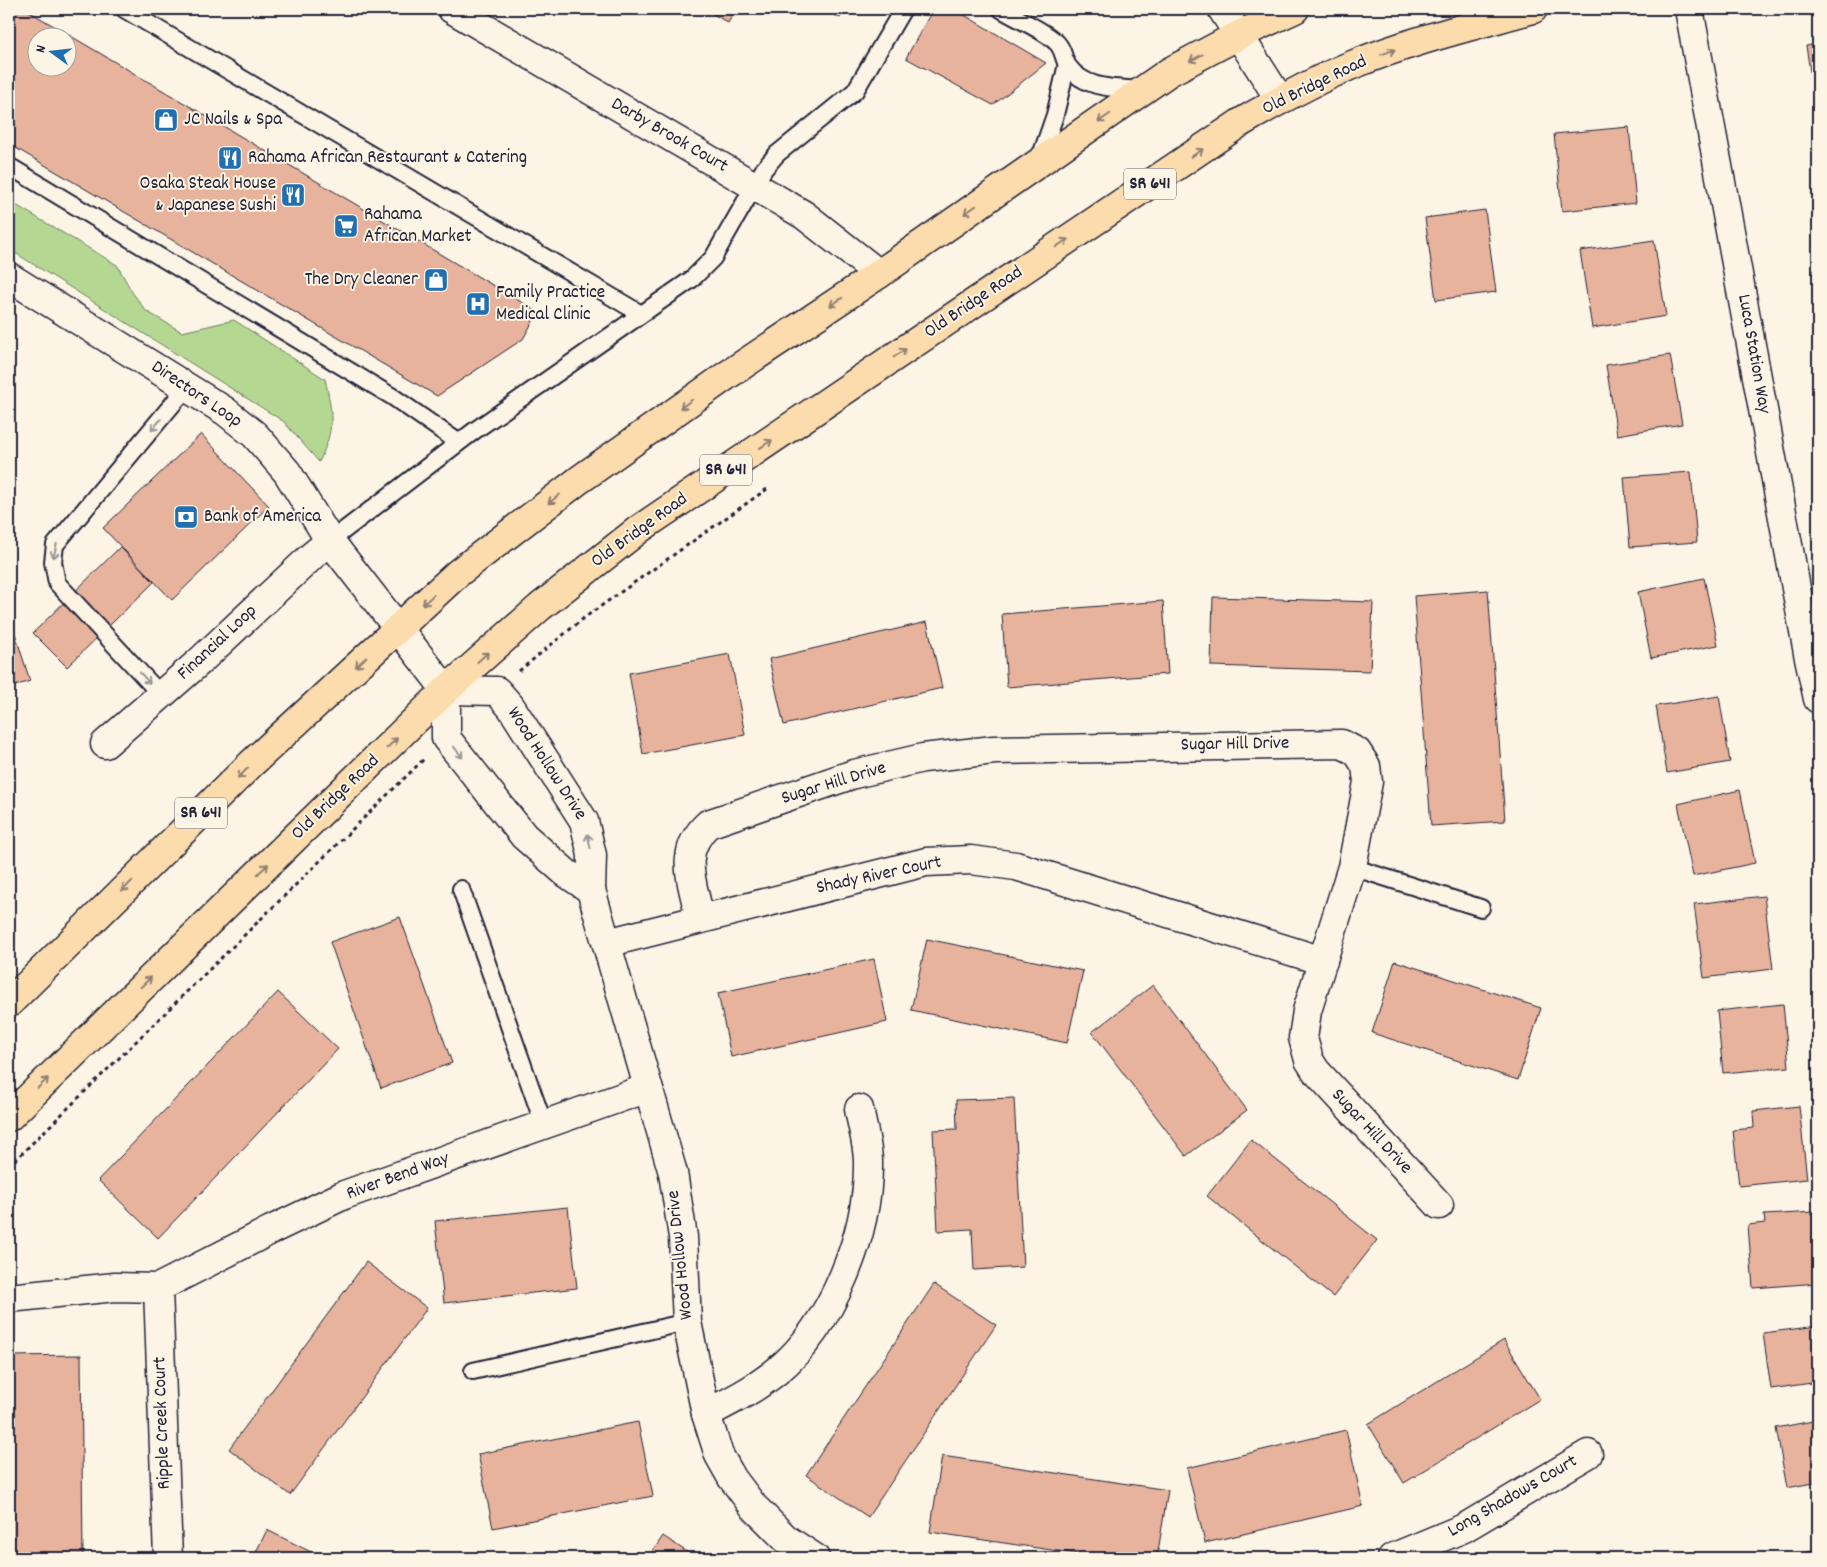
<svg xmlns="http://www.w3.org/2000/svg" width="1827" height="1567" font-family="Dekko,sans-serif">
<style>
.green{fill:#b4d892;stroke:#6b7d66}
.building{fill:#e8b39c;stroke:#22223b;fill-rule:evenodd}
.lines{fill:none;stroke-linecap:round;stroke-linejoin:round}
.service-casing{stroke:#22223b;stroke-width:20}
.minor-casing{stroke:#22223b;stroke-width:31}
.primary-casing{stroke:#22223b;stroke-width:31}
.path{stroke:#22223b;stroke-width:3;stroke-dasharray:4 4;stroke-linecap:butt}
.service{stroke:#fcf5e5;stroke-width:16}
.minor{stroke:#fcf5e5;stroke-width:28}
.primary{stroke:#fcdcac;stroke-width:28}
.oneway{stroke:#8f7f74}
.oneway2{stroke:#9a9698}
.labels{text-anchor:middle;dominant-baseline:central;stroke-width:4;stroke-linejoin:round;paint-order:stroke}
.shield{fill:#fcf5e5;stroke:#63616e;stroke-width:1}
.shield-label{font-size:18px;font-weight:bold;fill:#22223b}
.street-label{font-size:19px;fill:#22223b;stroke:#fcf5e5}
.poi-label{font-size:19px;fill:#22223b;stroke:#fcf5e5;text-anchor:start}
</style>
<rect width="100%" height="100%" fill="#fcf5e5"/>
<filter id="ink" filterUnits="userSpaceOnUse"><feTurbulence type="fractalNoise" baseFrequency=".02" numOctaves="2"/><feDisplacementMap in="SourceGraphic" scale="10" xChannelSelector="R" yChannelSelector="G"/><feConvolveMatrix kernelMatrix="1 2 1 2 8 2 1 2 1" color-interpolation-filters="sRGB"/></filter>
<g filter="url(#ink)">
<path class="green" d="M 9,201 L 117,265 L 132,292 L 146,311 L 182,332 L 234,320 L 325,379 C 333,414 335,429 319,462 L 283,421 L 9,249 Z"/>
<g class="building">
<path d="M 9,9 L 25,9 L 538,312 L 523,339 L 437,396 L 9,144 ZM 38,38 L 68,38 L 68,68 L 38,68 Z"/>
<polygon points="705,9 736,9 728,23"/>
<polygon points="823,9 846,9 840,18"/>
<polygon points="933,9 954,9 1046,63 993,105 906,58"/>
<polygon points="1818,44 1818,122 1806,46"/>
<polygon points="1629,127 1636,203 1562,211 1554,134"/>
<polygon points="1485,210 1496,292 1436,300 1425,218"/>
<polygon points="1654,240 1666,316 1592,328 1580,251"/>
<polygon points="1670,355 1682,424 1617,435 1606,365"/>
<polygon points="201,434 269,506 172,600 103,528"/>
<polygon points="1691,472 1697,542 1630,547 1624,477"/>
<polygon points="120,547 154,582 67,667 33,633"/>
<polygon points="1704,578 1718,645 1651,658 1638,592"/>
<polygon points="1488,590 1505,821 1431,826 1414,596"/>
<polygon points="1213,597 1373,602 1370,671 1211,666"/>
<polygon points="1163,601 1168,674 1007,687 1002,614"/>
<polygon points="927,622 942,688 784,725 769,659"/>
<polygon points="13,627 30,681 9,688 9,628"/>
<polygon points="730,654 745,735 643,754 629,673"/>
<polygon points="1719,696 1730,762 1667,773 1656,706"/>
<polygon points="1740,790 1755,863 1693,876 1678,804"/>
<polygon points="1764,896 1773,969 1704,978 1694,904"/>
<polygon points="400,917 452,1063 381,1088 330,942"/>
<polygon points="927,939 1083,971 1067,1043 911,1010"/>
<polygon points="874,959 887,1022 731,1057 718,993"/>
<polygon points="1395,961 1541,1008 1518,1080 1372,1033"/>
<polygon points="1153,985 1247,1110 1186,1156 1092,1032"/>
<polygon points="278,992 338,1049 158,1238 98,1180"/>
<polygon points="1783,1004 1789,1067 1723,1073 1717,1011"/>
<polygon points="1014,1098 1023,1267 974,1270 972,1229 938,1231 933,1130 957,1129 956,1100"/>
<polygon points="1799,1106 1807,1179 1739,1186 1733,1130 1754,1128 1753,1111"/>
<polygon points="1251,1140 1377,1240 1333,1297 1207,1196"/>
<polygon points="568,1207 577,1288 444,1303 435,1221"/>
<polygon points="1815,1212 1818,1283 1753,1288 1748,1225 1765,1223 1764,1215"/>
<polygon points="366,1262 427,1308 290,1495 229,1449"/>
<polygon points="934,1284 996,1325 868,1517 806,1475"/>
<polygon points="1818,1326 1818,1382 1771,1389 1763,1333"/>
<polygon points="1504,1340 1540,1399 1404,1483 1368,1424"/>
<polygon points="81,1355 83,1558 9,1558 9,1356"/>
<polygon points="1818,1420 1818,1482 1787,1488 1776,1428"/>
<polygon points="638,1422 653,1496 493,1528 478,1454"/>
<polygon points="1346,1430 1363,1506 1205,1543 1187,1468"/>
<polygon points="942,1456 1168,1490 1157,1558 1105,1558 930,1532"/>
<polygon points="267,1530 323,1558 253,1558"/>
<polygon points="663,1536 696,1558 648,1558"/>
<polygon points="1818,1550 1818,1558 1791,1558 1790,1555"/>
</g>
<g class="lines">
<defs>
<g id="service">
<polyline points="124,9 641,314"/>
<path d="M 1001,9 C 1017,19 1044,30 1057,43 C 1064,50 1063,59 1068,66 C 1085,90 1116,88 1142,90"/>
<polyline points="1039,161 1055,115 1067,64"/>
<polyline points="9,166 393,397 458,442"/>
<polyline points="330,541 474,431 692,279 713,258 764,169 777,154 855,91 903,9"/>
<polyline points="161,695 57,583 53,562 55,545 187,387"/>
<polyline points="1352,867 1481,908"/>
<polyline points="461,889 544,1125"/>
<polyline points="473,1371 687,1322"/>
</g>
<g id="minor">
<polyline points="452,9 804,215 879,274"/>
<polyline points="1222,9 1280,100"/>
<polyline points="1689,9 1808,653 1818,699"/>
<polyline points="9,277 225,411 255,435 287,472 330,541 446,690 446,738 524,836 566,873 591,890"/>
<polyline points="446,690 497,691 511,707 584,821 592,855 591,890 673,1173 683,1237 687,1322 706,1414 719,1455 732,1478 754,1507 786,1539 815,1558"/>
<polyline points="105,744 199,662 313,555 330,541"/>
<path d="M 700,919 C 693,882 677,853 708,824 L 854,774 L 923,758 L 994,750 L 1342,744 L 1357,752 L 1366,766 L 1368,782 L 1352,867 L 1307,1011 L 1303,1038 L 1309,1060 L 1316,1071 L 1439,1205"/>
<polyline points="607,943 926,862 971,860 1016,866 1323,961"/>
<polyline points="158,1288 168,1558"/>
<polyline points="9,1298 115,1287 158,1288 271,1230 344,1195 648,1088"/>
<path d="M 706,1414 C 731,1401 755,1389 777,1371 C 833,1325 869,1232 868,1162 C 868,1145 862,1126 859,1109"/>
<polyline points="1392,1558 1464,1528 1588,1454"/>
</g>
<g id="primary">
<polyline points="9,1003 252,763 458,573 579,480 726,376 879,274 1169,72 1239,35 1295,9"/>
<path d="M 9,1117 L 446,690 L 540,607 L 638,530 L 1240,123 C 1276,102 1313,81 1352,65 C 1410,41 1472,26 1533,9"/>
</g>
</defs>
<use href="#service" class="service-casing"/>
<use href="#minor" class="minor-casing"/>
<use href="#primary" class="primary-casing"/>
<g class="path">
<polyline points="519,671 584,618 767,489"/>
<polyline points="9,1166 424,759"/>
</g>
<use href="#service" class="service"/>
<use href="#minor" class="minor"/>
<use href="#primary" class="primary"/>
</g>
<defs><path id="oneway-shaft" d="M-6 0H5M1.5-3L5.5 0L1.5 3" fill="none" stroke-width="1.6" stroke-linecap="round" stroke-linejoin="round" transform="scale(1.25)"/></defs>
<g class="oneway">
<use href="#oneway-shaft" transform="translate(1388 52) rotate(-20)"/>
<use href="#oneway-shaft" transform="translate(1196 58) rotate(152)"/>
<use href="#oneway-shaft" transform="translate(1104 118) rotate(145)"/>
<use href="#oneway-shaft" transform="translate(1197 153) rotate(-34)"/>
<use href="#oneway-shaft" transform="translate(970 210) rotate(145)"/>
<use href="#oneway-shaft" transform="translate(1062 243) rotate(-34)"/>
<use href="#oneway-shaft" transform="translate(836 302) rotate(146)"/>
<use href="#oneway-shaft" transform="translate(900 353) rotate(-34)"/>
<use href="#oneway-shaft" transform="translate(686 404) rotate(145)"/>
<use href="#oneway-shaft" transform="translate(766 444) rotate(-34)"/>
<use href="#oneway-shaft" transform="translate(554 499) rotate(143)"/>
<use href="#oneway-shaft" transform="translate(428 600) rotate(137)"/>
<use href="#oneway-shaft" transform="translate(483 657) rotate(-42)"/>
<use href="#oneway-shaft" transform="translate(361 662) rotate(137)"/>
<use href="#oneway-shaft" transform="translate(392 743) rotate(-44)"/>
<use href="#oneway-shaft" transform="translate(243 773) rotate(135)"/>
<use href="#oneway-shaft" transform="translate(263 869) rotate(-44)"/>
<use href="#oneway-shaft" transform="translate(127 886) rotate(135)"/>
<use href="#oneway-shaft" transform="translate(146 982) rotate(-44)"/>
<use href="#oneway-shaft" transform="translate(43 1083) rotate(-45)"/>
</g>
<g class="oneway2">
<use href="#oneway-shaft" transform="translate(156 425) rotate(130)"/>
<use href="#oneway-shaft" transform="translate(55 551) rotate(103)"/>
<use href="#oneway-shaft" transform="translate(145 678) rotate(47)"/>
<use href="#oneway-shaft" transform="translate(458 752) rotate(52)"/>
<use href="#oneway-shaft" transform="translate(589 841) rotate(-102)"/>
</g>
</g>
<defs>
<symbol id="shop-square" viewBox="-11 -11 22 22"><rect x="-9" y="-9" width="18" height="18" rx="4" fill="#1f6fb2" stroke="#fcf5e5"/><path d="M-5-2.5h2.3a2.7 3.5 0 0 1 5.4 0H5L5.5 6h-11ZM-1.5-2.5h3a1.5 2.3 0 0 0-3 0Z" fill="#fff"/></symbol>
<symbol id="restaurant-square" viewBox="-11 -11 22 22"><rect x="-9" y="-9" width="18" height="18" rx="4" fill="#1f6fb2" stroke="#fcf5e5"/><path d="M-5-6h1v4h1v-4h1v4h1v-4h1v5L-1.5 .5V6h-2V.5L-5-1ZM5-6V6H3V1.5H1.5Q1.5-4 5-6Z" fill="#fff"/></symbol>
<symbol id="supermarket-square" viewBox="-11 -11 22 22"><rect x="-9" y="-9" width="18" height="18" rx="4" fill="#1f6fb2" stroke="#fcf5e5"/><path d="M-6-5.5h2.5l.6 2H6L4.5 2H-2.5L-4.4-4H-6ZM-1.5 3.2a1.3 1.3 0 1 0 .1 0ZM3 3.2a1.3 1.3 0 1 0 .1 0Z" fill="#fff"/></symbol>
<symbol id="hospital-square" viewBox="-11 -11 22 22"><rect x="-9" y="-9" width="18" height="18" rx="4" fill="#1f6fb2" stroke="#fcf5e5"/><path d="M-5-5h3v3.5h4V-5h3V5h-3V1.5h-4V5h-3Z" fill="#fff"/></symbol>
<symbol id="bank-square" viewBox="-11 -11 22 22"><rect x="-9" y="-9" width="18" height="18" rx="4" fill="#1f6fb2" stroke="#fcf5e5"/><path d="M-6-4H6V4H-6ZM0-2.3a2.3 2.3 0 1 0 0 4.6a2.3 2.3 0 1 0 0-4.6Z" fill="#fff"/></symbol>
</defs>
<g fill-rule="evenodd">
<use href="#shop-square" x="152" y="106" width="28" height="28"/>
<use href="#restaurant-square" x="216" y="144" width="28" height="28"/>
<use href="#restaurant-square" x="279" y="181" width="28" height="28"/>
<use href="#supermarket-square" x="332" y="212" width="28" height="28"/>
<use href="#shop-square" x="422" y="266" width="28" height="28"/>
<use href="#hospital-square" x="464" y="290" width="28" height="28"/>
<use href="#bank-square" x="172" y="503" width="28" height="28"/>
</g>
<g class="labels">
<g class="shield">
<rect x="1124" y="168.5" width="52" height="31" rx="4"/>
<rect x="700" y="454.5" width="52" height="31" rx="4"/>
<rect x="175" y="797.5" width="52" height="31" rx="4"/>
</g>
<g class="shield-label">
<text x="1150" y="184">SR 641</text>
<text x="726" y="470">SR 641</text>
<text x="201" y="813">SR 641</text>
</g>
<g class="street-label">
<text transform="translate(1315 86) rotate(-26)">Old Bridge Road</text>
<text transform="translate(669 136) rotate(30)">Darby Brook Court</text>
<text transform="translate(974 303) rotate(-34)">Old Bridge Road</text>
<text transform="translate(1753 354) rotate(80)">Luca Station Way</text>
<text transform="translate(196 395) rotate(34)">Directors Loop</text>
<text transform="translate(640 531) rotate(-36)">Old Bridge Road</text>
<text transform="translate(218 643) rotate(-43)">Financial Loop</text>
<text transform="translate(1235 745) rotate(-1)">Sugar Hill Drive</text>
<text transform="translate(546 764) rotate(57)">Wood Hollow Drive</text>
<text transform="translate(834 784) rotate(-17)">Sugar Hill Drive</text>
<text transform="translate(336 798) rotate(-44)">Old Bridge Road</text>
<text transform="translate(879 876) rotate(-12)">Shady River Court</text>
<text transform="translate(1371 1132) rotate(47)">Sugar Hill Drive</text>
<text transform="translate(398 1177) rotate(-20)">River Bend Way</text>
<text transform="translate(681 1255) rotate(-96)">Wood Hollow Drive</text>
<text transform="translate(163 1423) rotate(-92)">Ripple Creek Court</text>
<text transform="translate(1513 1497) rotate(-30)">Long Shadows Court</text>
</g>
<g class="poi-label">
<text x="184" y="120">JC Nails &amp; Spa</text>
<text x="248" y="158">Rahama African Restaurant &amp; Catering</text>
<text x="276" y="184" text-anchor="end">Osaka Steak House<tspan x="276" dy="22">&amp; Japanese Sushi</tspan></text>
<text x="364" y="215">Rahama<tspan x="364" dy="22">African Market</tspan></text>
<text x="418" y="280" text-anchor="end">The Dry Cleaner</text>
<text x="496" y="293">Family Practice<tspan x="496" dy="22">Medical Clinic</tspan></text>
<text x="204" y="517">Bank of America</text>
</g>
</g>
<rect width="1827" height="1567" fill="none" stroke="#fcf5e5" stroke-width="30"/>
<rect x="15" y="15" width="1797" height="1537" fill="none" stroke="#22223b" stroke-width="2" filter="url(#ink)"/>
<g transform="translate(52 52) rotate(285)"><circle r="24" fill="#fcf5e5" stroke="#a5a1a1"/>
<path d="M0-4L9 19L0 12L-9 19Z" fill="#1f6fb2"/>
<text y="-8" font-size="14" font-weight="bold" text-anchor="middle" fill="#22223b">N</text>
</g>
</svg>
